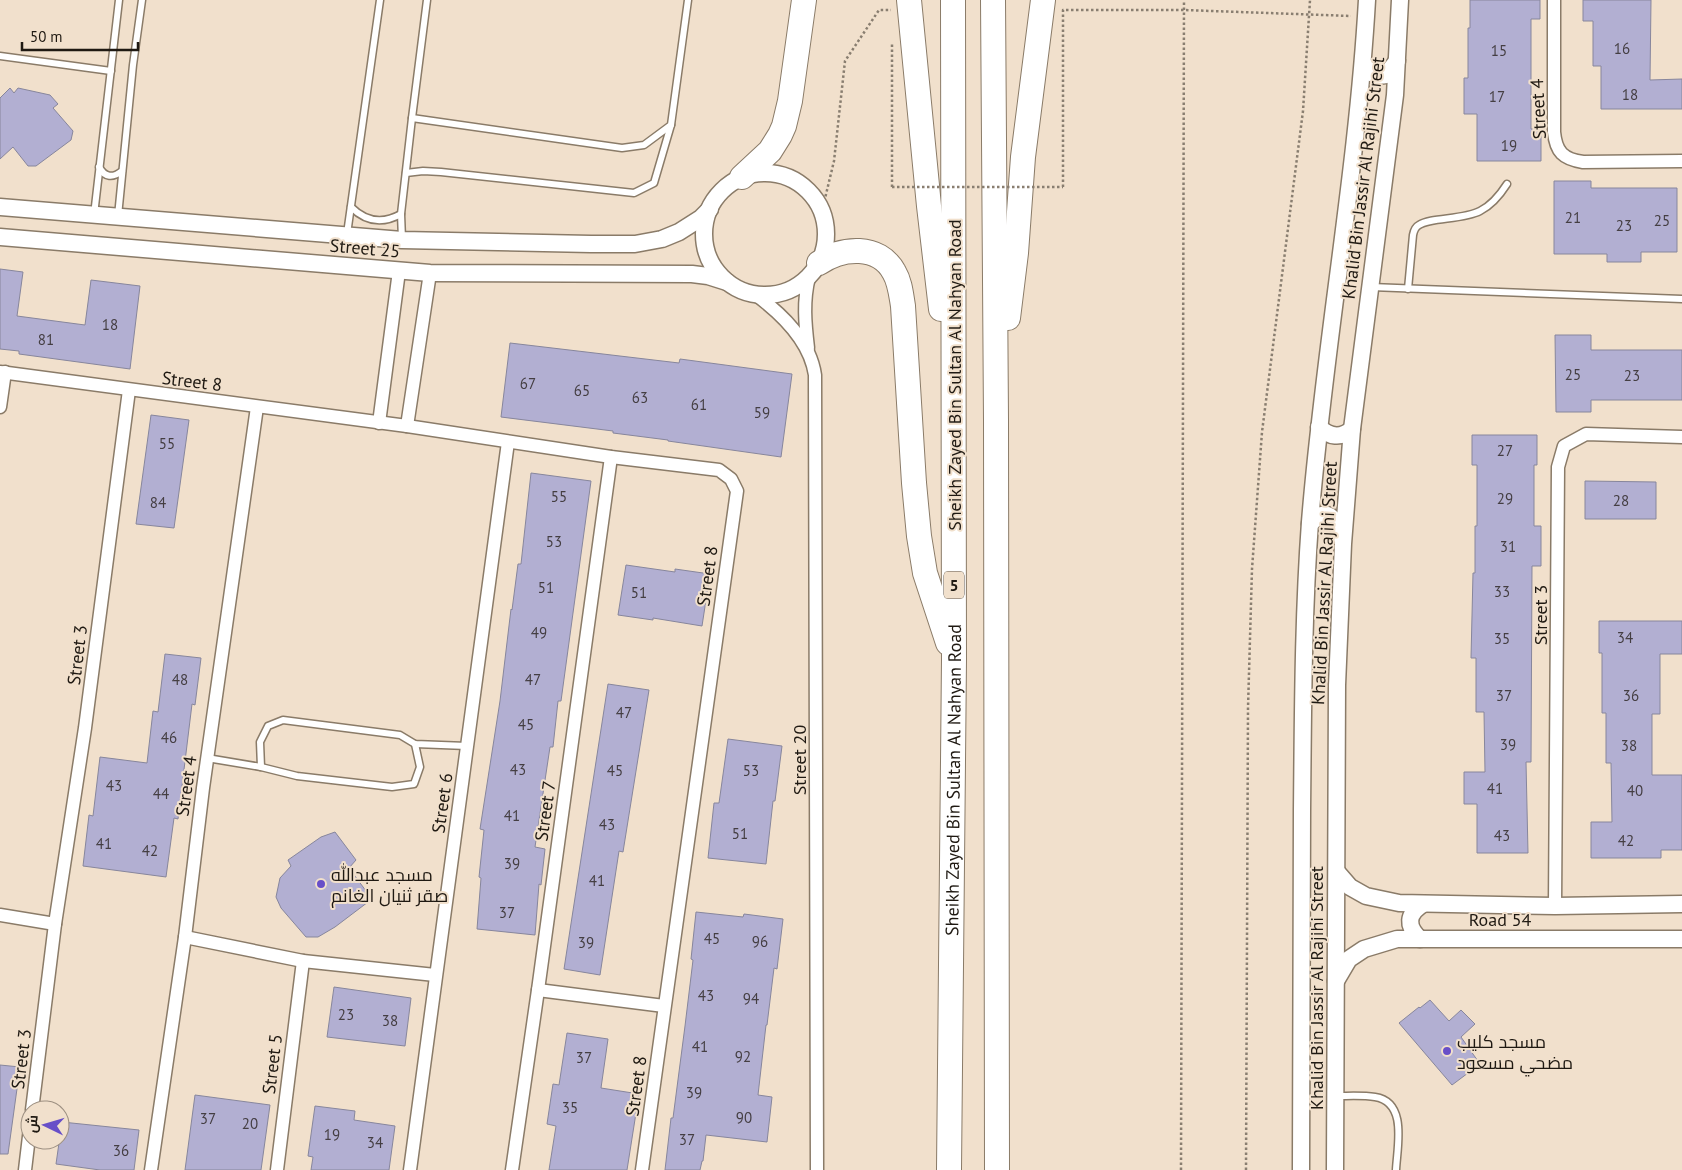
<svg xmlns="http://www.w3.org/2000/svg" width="1682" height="1170" font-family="'PT Sans',Cairo,sans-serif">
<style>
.building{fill:#b2afd2;stroke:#87869c}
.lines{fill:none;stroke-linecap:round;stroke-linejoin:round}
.service-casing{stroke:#8a7b68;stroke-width:9}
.minor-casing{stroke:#8a7b68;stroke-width:15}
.tertiary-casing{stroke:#8a7b68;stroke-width:19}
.motorway-casing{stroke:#8a7b68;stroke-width:26}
.path{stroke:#897e70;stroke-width:2.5;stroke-dasharray:2.5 2.5;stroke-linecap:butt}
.service{stroke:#fff;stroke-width:6}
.minor{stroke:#fff;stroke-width:12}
.tertiary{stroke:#fff;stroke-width:16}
.motorway{stroke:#fff;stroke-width:24}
.path-bridge{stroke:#897e70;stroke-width:2.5;stroke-dasharray:2.5 2.5;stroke-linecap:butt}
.poi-dot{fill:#684fc8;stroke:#f1e0cc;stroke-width:2}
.labels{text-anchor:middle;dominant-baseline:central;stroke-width:4;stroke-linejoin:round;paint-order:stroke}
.number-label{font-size:15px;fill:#443e42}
.shield{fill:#f1e0cc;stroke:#5e554a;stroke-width:1}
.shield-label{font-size:16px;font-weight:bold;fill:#1f1912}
.street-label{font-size:18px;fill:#1f1912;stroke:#f1e0cc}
.poi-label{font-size:18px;fill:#1f1912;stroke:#f1e0cc;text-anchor:start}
</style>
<rect width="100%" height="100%" fill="#f1e0cc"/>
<g class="building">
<polygon points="1470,0 1540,0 1540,19 1531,19 1531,129 1541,129 1541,161 1477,161 1477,114 1464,114 1464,78 1468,78 1468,28 1470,28"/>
<polygon points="1583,0 1651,0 1650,80 1682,79 1682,109 1601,109 1601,66 1593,66 1593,21 1583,21"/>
<polygon points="10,88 14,93 18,88 50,95 58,104 53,108 73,131 71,140 36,166 28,166 13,147 0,159 0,98"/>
<polygon points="1554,181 1591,181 1591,188 1677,188 1677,252 1641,252 1641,262 1607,262 1607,254 1554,254"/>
<polygon points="0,269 23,272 17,316 85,325 91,280 140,286 130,369 19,354 19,351 0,349"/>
<polygon points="1555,335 1591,335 1591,350 1682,350 1682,400 1591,400 1591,412 1556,412"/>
<polygon points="510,343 679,363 680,359 792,374 781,457 668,441 668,440 613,433 613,431 501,417"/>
<polygon points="151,415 189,420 174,528 136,524"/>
<polygon points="1472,435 1537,435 1537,465 1534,465 1534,526 1541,526 1541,566 1532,566 1531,762 1526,762 1528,853 1477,853 1477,804 1464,804 1464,772 1485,772 1484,712 1476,712 1476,658 1471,658 1473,573 1475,573 1475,526 1477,526 1477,465 1472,465"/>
<polygon points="531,473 591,481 561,701 558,701 553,747 550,747 535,847 545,849 541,885 539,884 535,935 477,929 481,878 479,877 484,830 480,829 500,701 511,609 512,610 518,564 521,564"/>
<polygon points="1585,481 1656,482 1656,519 1585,519"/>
<polygon points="626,565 675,572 675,569 710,574 702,626 653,618 653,620 618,615"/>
<polygon points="1599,621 1682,621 1682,654 1660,654 1660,714 1652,714 1652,775 1682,775 1682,850 1661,850 1661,858 1591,858 1591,822 1612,822 1611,763 1606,763 1606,713 1602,713 1602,653 1599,653"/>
<polygon points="165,654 201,658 195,705 192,704 178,819 174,818 166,877 83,866 89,815 93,816 100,757 147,763 153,711 158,712"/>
<polygon points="608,684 649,690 623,852 619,851 600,975 564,969"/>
<polygon points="728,739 782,746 775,801 773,801 766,864 708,858 714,803 719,803"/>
<polygon points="335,832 356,860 349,868 372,899 335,927 318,937 306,937 281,908 276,897 280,878 291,866 288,860 321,837"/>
<polygon points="696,912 743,917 744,914 783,919 777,969 774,968 767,1025 766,1025 758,1095 772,1097 767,1142 706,1135 703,1161 702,1161 700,1170 665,1170 671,1118 673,1118 685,1026 693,960 691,959"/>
<polygon points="334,987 411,998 405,1046 327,1037"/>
<polygon points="1430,1000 1449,1021 1461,1010 1475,1024 1461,1037 1480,1064 1452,1085 1399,1023 1419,1007 1420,1008"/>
<polygon points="567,1033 608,1039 601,1088 639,1094 627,1170 549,1170 556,1126 547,1124 553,1084 559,1085"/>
<polygon points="0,1065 20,1067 8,1154 0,1154"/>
<polygon points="195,1095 270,1105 261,1170 185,1170"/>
<polygon points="315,1106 355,1111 354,1120 395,1126 389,1170 311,1170 313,1157 308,1156"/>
<polygon points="62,1122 139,1130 134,1170 100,1170 56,1164"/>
</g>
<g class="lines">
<defs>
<g id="service">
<polyline points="0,56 111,71"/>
<polyline points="412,118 622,148 644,145 671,125 688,0"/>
<path d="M 99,167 C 105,178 113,178 122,171"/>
<polyline points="406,173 423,171 441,172 634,193 654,183 671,125"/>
<path d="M 351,207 C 366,222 383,224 401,214"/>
<polyline points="94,215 119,0"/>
<polyline points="118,216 133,65 142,0"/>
<polyline points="347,234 380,0"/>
<polyline points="402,239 401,214 412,118 427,0"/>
<polyline points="1371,287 1682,299"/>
<path d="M 1408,289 L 1413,235 C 1414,230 1415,227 1419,225 C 1431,217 1463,220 1480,211 C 1492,205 1500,195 1507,184"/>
<polyline points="207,758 261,767 297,776 392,787 414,784 420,767 415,744"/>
<polyline points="261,767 260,742 268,726 283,720 400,735 415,744 467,746"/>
<path d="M 1336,1096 C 1349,1096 1363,1095 1375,1097 C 1408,1102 1397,1147 1396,1170"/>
</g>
<g id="minor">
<path d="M 1554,0 L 1554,132 C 1556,152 1563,159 1583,162 L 1682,161"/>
<path d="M 756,295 C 783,315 810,341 815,375 L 817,1170"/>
<path d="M 808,348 C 805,323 803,301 809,277"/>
<polyline points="0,372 407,426 611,457 719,470 731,479 737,491 642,1170"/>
<polyline points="0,407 5,372"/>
<polyline points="379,423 399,271"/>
<polyline points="407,426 430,273"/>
<polyline points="1555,906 1558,467 1564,446 1586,434 1682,437"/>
<polyline points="0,915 55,924"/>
<polyline points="185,937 303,961 435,975"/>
<polyline points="538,990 664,1006"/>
<polyline points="32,1110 55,924 85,728 129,390"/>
<polyline points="25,1170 30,1128"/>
<polyline points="151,1170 185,937 203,788 257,407"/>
<polyline points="277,1170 303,961"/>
<polyline points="410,1170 508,442"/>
<polyline points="512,1170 538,990 611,457"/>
</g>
<g id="tertiary">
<path d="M 1363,63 C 1370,73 1374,77 1386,75 L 1397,61"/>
<circle cx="765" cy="234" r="61"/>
<polyline points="0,207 402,240 591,244 635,244 662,239 679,232 701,218 710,209"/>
<polyline points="0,237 430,273 692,274 708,276 727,282"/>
<path d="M 1319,427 C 1329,437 1341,439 1352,429"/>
<path d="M 1310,524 C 1327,505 1336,518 1341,537"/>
<polyline points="1337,872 1350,887 1366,896 1399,903 1555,906 1682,904"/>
<path d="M 1420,939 C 1406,926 1407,914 1423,904"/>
<polyline points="1336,981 1349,959 1364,949 1397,939 1682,939"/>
<path d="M 1301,1170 C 1301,1050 1301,930 1302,810 C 1303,714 1303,618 1310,522 C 1324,347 1357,175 1367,0"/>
<polyline points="1335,1170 1337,685 1343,544 1352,429 1395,95 1400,0"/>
</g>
<g id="motorway">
<polyline points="909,0 929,206 941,309"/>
<polyline points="993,0 996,419 997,1170"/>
<polyline points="742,177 770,151 780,135 784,126 790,101 804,0"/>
<path d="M 819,263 C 842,247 879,244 894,272 C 900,282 901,294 903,306 L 914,483 L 919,536 L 925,573 L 948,643"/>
<polyline points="1008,318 1016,253 1023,157 1043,0"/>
<path id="s1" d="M 949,1170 L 954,659 L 953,0"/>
</g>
</defs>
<use href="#service" class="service-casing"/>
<use href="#minor" class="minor-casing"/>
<use href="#tertiary" class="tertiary-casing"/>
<use href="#motorway" class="motorway-casing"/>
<g class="path">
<polyline points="892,187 892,42"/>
<polyline points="1063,187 1063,10 1184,10 1351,16"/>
<polyline points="822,211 834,161 845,61 879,10 891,10"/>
<polyline points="1181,1170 1184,0"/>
<polyline points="1246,1170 1248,708 1252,569 1262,432 1303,111 1310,0"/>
</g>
<use href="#service" class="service"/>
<use href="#minor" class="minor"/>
<use href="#tertiary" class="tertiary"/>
<use href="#motorway" class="motorway"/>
<polyline class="path-bridge" points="892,187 1063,187"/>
</g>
<g class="poi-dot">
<circle cx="321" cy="884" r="5"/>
<circle cx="1447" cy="1051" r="5"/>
</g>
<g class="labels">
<g class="number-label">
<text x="1622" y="48">16</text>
<text x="1499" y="50">15</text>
<text x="1630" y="94">18</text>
<text x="1497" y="96">17</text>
<text x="1509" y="145">19</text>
<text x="1573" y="217">21</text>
<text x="1662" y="220">25</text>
<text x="1624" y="225">23</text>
<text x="110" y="324">18</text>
<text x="46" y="339">81</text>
<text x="1573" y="374">25</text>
<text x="1632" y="375">23</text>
<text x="528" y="383">67</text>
<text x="582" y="390">65</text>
<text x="640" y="397">63</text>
<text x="699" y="404">61</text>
<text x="762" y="412">59</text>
<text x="167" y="443">55</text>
<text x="1505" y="450">27</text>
<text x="559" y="496">55</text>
<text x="1505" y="498">29</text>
<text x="1621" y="500">28</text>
<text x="158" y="502">84</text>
<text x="554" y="541">53</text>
<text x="1508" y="546">31</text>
<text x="546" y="587">51</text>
<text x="1502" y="591">33</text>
<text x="639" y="592">51</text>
<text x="539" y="632">49</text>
<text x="1625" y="637">34</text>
<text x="1502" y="638">35</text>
<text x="180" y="679">48</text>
<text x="533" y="679">47</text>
<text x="1504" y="695">37</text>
<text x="1631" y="695">36</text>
<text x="624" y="712">47</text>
<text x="526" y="724">45</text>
<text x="169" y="737">46</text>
<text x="1508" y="744">39</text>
<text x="1629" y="745">38</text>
<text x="518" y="769">43</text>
<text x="615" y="770">45</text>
<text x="751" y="770">53</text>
<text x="114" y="785">43</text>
<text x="1495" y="788">41</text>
<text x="1635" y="790">40</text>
<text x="161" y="793">44</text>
<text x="512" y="815">41</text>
<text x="607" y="824">43</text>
<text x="740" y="833">51</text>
<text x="1502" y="835">43</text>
<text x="1626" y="840">42</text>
<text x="104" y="843">41</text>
<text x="150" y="850">42</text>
<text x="512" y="863">39</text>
<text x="597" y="880">41</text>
<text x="507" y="912">37</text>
<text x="712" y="938">45</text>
<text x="760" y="941">96</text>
<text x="586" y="942">39</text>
<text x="706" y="995">43</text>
<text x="751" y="998">94</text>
<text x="346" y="1014">23</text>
<text x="390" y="1020">38</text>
<text x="700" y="1046">41</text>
<text x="743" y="1056">92</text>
<text x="584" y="1057">37</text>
<text x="694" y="1092">39</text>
<text x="570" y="1107">35</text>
<text x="744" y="1117">90</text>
<text x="208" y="1118">37</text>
<text x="250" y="1123">20</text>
<text x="332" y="1134">19</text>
<text x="687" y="1139">37</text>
<text x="375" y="1142">34</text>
<text x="121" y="1150">36</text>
</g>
<rect class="shield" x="944" y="571.5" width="20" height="27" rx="4"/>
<g class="shield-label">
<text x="954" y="585">5</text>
</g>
<g class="street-label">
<text transform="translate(1538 109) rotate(-93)">Street 4</text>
<text transform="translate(1363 178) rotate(-83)">Khalid Bin Jassir Al Rajihi Street</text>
<text transform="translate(365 248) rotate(5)">Street 25</text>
<text transform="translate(954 375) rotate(-90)">Sheikh Zayed Bin Sultan Al Nahyan Road</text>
<text transform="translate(192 381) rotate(7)">Street 8</text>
<text transform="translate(707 576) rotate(-82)">Street 8</text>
<text transform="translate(1324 583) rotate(-87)">Khalid Bin Jassir Al Rajihi Street</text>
<text transform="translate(1540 615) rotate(-90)">Street 3</text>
<text transform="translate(77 655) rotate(-83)">Street 3</text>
<text transform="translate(799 760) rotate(-90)">Street 20</text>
<text stroke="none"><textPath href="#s1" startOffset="390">Sheikh Zayed Bin Sultan Al Nahyan Road</textPath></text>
<text transform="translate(186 786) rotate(-82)">Street 4</text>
<text transform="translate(442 803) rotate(-82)">Street 6</text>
<text transform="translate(545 811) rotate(-82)">Street 7</text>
<text x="1500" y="919">Road 54</text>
<text transform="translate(1316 988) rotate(-90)">Khalid Bin Jassir Al Rajihi Street</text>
<text transform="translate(21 1059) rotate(-83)">Street 3</text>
<text transform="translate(272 1064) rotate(-83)">Street 5</text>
<text transform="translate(636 1086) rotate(-82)">Street 8</text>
</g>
<g class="poi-label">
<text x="331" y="874">مسجد عبدالله<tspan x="331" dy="21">صقر ثنيان الغانم</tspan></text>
<text x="1457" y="1041">مسجد كليب<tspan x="1457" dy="21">مضحي مسعود</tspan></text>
</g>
</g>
<g transform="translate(45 1125) rotate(275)"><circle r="24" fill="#f1e0cc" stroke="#9d9082"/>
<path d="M0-4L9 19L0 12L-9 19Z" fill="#684fc8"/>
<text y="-8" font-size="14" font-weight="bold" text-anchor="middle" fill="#1f1912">ش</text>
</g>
<path d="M22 42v8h116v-8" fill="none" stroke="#1f1912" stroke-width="2.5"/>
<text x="30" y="42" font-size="15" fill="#1f1912" stroke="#f1e0cc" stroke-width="4" paint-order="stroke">50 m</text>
</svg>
